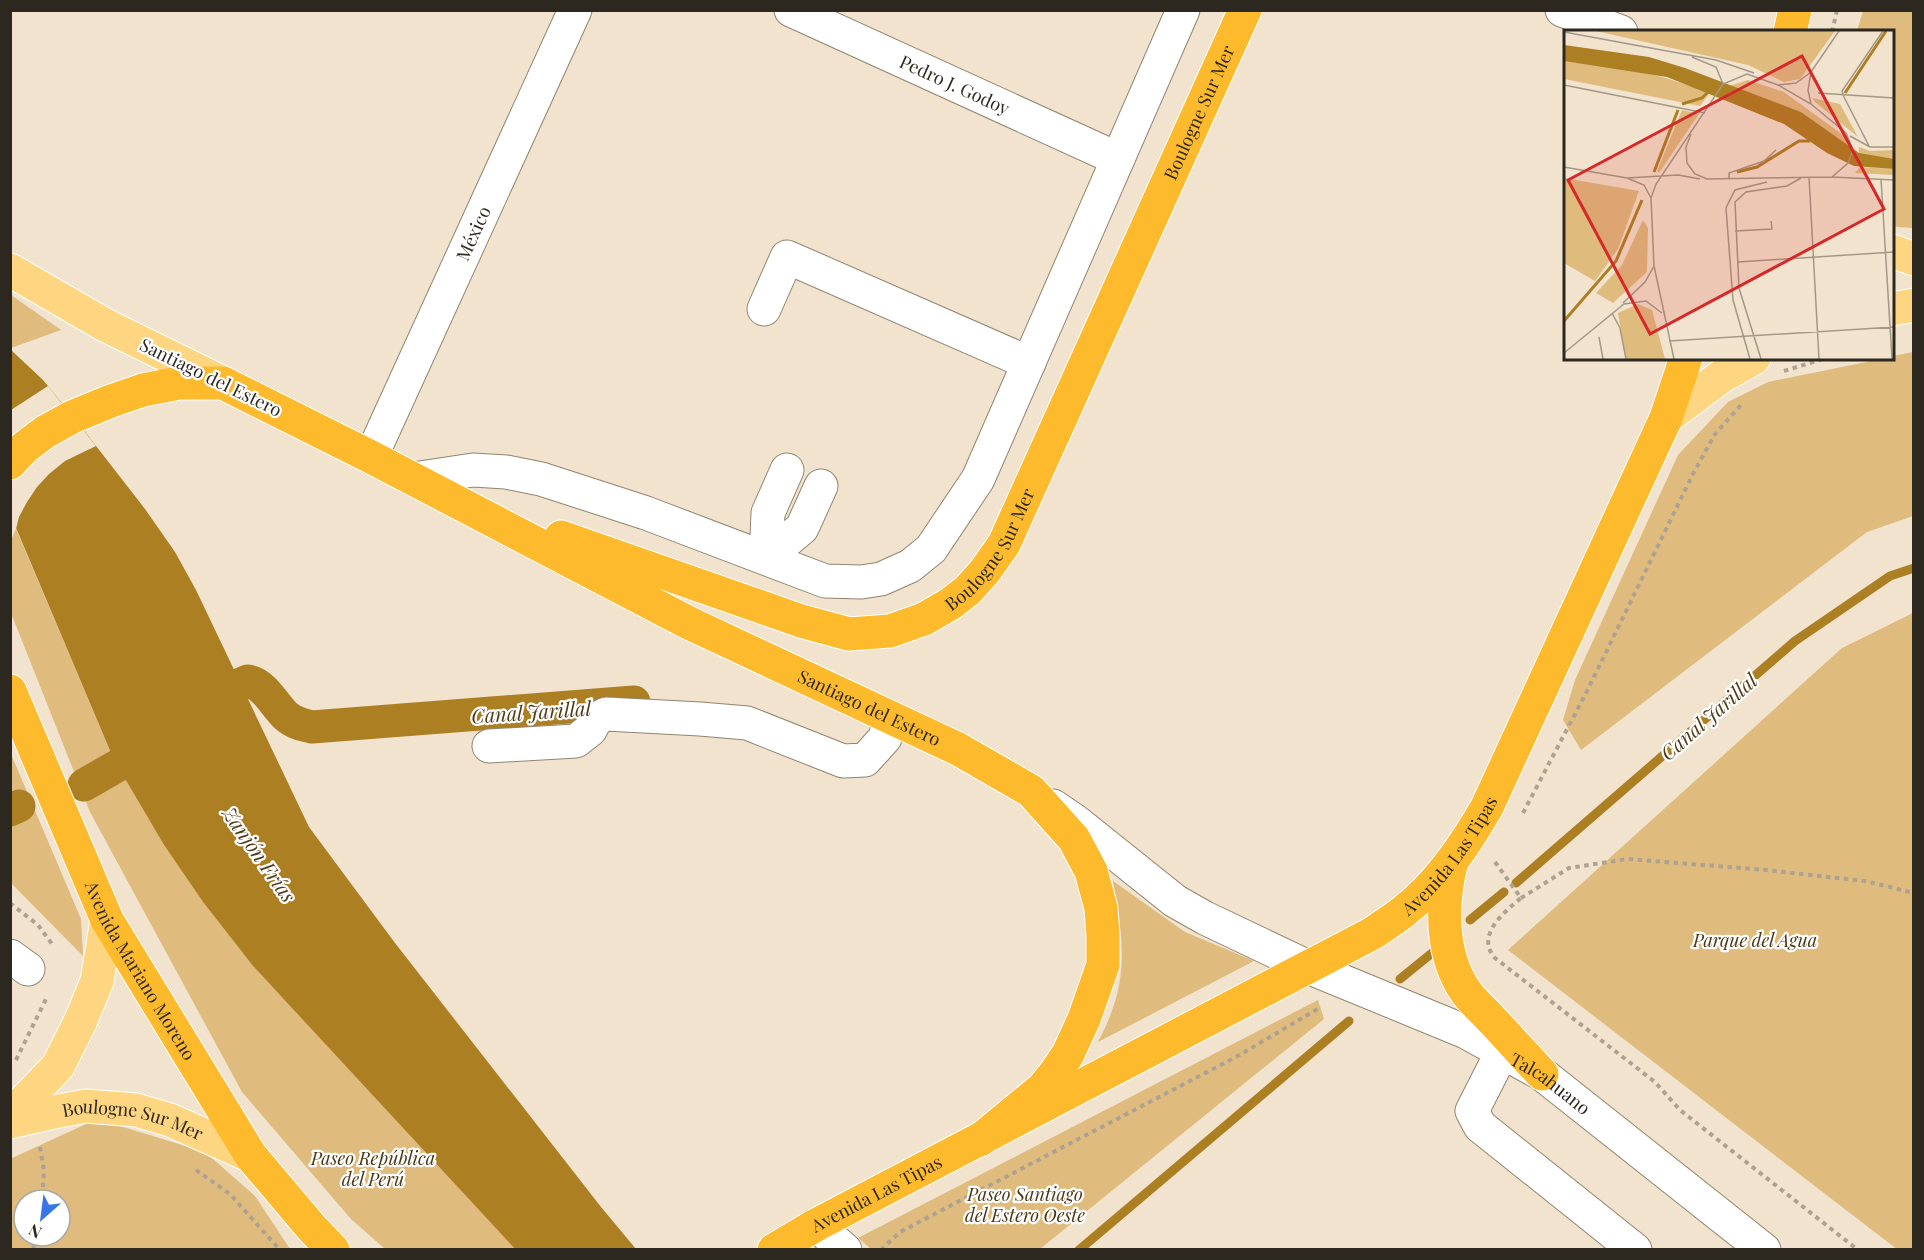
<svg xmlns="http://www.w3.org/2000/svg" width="1924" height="1260" font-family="'Playfair Display',serif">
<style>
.green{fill:#dfbb7e;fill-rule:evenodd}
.water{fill:#ad7f23}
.pier{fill:#f1e3cd}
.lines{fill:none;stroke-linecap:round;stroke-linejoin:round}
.stream{stroke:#ad7f23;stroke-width:9}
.canal{stroke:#ad7f23;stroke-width:33}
.minor-casing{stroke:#918570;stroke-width:35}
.major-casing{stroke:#fff;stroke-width:35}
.highway-casing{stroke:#fff;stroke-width:35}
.path{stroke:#ada291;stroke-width:4;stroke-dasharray:4.5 4.5;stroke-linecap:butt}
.minor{stroke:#fff;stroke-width:33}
.major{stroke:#fed681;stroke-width:33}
.highway{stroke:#feba2d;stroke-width:33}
.labels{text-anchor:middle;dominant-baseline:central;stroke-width:4.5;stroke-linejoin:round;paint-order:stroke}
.street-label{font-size:18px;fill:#2d281f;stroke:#fff}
.park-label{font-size:18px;font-style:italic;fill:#4b3713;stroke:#fff}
.water-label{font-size:20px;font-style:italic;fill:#4f3b16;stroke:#fff}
.inset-river{fill:none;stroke:#ad7f23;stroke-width:3}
.inset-road{fill:none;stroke:#a39887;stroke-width:1.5}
.view{fill:#d62828;fill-opacity:0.15;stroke:#d62828;stroke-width:3}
.inset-edge{fill:none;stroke:#2d281f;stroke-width:3}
</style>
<rect width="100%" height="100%" fill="#f1e3cd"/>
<g class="green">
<polygon points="1863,11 1913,11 1913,228 1897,227 1893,224 1892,32 1857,31"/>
<polygon points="11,295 61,330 11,348"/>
<polygon points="1913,352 1913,516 1867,532 1581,750 1563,720 1575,680 1678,455 1728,402 1768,382 1881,359 1892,358 1893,356"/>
<polygon points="16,529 114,760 164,845 203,902 253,966 515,1249 385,1249 351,1219 242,1092 90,812 11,613 10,542"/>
<polygon points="1913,613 1914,1249 1898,1250 1508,950 1842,648"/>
<polygon points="11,754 81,919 83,956 11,883"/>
<path d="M 1113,881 L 1185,932 L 1254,961 L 1098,1042 C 1130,982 1124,945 1113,881 Z"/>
<polygon points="1318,1000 1324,1019 1040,1249 871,1249 858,1238"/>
<path d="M 97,1119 L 205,1152 L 255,1196 L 290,1249 L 11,1249 L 10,1159 ZM 24,1200 L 60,1200 L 60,1236 L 24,1236 Z"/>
</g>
<polygon class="water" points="10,349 43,380 79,424 145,509 175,552 196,590 309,827 395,943 601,1207 636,1249 515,1249 253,966 203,902 164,845 114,760 11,516"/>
<polygon class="pier" points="48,386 96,446 65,461 49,474 37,487 27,502 19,517 16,529 10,516 11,410"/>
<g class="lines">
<g class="stream">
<polyline points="1516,883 1795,641 1890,576 1914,568"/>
<polyline points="1470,920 1504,892"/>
<polyline points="1400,979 1432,953"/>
<polyline points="1079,1250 1349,1021"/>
</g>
<g class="canal">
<path d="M 241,684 L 248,681 C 265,684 274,705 286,716 C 294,723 302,725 312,727 L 634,702"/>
<polyline points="84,785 117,766"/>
<polyline points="10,810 19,806"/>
</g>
<defs>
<g id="minor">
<path id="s1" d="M 791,10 L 1118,159"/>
<polyline points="1562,10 1621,32"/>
<polyline points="764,309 787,257 1029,363"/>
<path id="s2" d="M 371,457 L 575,10"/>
<polyline points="787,470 768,513 766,558 802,528 821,486"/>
<polyline points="413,479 473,470 506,472 541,479 646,513 825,581 861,582 881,579 910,566 931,549 978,479 1183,10"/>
<polyline points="489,746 576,741 590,730 596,719 606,714 700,719 747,723 843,761 865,760 885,738 890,718"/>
<path id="s3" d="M 1053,806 L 1075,821 L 1175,901 L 1205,918 L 1308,967 L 1466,1032 L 1542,1074 L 1764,1250"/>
<polyline points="10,956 28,969"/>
<polyline points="1502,1052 1472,1111 1480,1126 1635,1250"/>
<polyline points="816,1225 845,1250"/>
</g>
<g id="major">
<polyline points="1892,251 1914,259"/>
<polyline points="10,270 105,325 223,383"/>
<polyline points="1892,309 1914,305"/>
<polyline points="1666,418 1722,376 1754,358"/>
<polyline points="10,1116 58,1066 81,1020 97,981 107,920"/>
<path id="s4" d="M 10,1122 L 59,1111 L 86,1106 L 136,1110 L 170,1120 L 251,1156"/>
</g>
<g id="highway">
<polyline points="1790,32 1795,10"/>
<path id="s5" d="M 10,463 L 25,447 L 45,432 L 72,417 L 111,401 L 143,390 L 179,383 L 223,383 L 371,457 L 689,623 L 958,749 L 1031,791 L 1074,839 L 1091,871 L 1101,908 L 1103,935 L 1103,965 L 1084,1019 L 1068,1054 L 1056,1072 L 1043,1088 L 980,1140"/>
<path id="s6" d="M 561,537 L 801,621 L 849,634 L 890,631 L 924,619 L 950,604 L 968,590 L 985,571 L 1004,544 L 1245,10"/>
<path id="s7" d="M 10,691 L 107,920 L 251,1156 L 311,1227 L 333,1250"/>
<path d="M 1452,861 C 1441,902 1440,955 1466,992 C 1473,1002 1483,1010 1491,1019 C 1508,1037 1525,1056 1542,1074"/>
<path id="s8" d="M 774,1250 L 816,1225 L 1373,933 C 1383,926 1394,919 1403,912 C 1439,884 1465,845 1487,807 L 1666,418 L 1686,358"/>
</g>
</defs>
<use href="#minor" class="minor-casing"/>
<use href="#major" class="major-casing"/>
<use href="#highway" class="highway-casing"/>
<g class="path">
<polyline points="1832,32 1837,10"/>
<polyline points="1784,371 1826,358"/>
<polyline points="1523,813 1586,693 1694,472 1715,434 1741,405"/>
<path d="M 1495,862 L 1521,898 C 1504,912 1475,936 1495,958 L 1655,1082 L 1680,1110 L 1858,1250"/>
<polyline points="1521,898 1569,868 1628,859 1766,870 1865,881 1914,893"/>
<polyline points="10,903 38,925 52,944"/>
<polyline points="16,1060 47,997"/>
<polyline points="40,1147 44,1171 42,1200"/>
<polyline points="196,1170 230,1194 280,1250"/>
<polyline points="33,1250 36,1236"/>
<polyline points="881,1250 900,1232 1236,1057 1321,1007"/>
</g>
<use href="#minor" class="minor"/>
<use href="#major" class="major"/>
<use href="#highway" class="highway"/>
</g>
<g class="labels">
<g class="street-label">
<text stroke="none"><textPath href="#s1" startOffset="180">Pedro J. Godoy</textPath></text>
<text stroke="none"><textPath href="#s6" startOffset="966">Boulogne Sur Mer</textPath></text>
<text stroke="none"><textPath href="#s2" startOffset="246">México</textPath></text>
<text transform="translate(211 377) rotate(26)">Santiago del Estero</text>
<text stroke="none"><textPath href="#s6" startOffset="480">Boulogne Sur Mer</textPath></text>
<text stroke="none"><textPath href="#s5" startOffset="958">Santiago del Estero</textPath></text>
<text stroke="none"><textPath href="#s8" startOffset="788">Avenida Las Tipas</textPath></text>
<text stroke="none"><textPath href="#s7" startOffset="309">Avenida Mariano Moreno</textPath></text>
<text stroke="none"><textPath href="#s3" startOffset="573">Talcahuano</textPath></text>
<text stroke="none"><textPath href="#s4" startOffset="126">Boulogne Sur Mer</textPath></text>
<text stroke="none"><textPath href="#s8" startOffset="117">Avenida Las Tipas</textPath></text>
</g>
<g class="park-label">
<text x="1755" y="940">Parque del Agua</text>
<text x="373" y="1158">Paseo República<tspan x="373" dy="21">del Perú</tspan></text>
<text x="1025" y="1194">Paseo Santiago<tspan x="1025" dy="21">del Estero Oeste</tspan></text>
</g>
<g class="water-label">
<text transform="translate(531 711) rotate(-4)">Canal Jarillal</text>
<text transform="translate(1708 716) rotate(-41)">Canal Jarillal</text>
<text transform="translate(260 854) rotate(55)">Zanjón Frías</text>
</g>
</g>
<g transform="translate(1564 30)">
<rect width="330" height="330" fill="#f1e3cd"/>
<path d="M 32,1 L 271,1 L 236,49 L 220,52 L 184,35 ZM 0,31 L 79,41 L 146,62 L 136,76 L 0,49 ZM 184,50 L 220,62 L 283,108 L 284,116 L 237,82 L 165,56 ZM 248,68 L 276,74 L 294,107 L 251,72 ZM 118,80 L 135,84 L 95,143 L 93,141 ZM 295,117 L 306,121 L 330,120 L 330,129 L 306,128 L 295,123 ZM 296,137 L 330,139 L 330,145 L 291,143 ZM 0,148 L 75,161 L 54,219 L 31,251 L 0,233 ZM 79,190 L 84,198 L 83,242 L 49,273 L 32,263 L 58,235 ZM 74,274 L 88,280 L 101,329 L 62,329 L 54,283 Z" fill="#dfbb7e"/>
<path d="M 0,15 L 85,27 L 121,38 L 237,82 L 295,123 L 330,129 L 330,139 L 290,136 L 263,123 L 220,94 L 103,47 L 0,31 Z" fill="#ad7f23"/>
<path class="inset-river" d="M 281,63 L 322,1M 118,74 L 138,68 L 146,60M 90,142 L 114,80M 173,142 L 193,137 L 235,111 L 246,111M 0,291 L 52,231 L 78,170"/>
<path class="inset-road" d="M 0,2 L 152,30 L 190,43M 128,27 L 152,37 L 159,54M 247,42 L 244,60 L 247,74M 0,55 L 141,83M 214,55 L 232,53 L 247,42 L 275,1M 254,63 L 330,68M 280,67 L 278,61 L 319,1M 280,67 L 305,116M 286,106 L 306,117 L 330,117M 0,137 L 63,148 L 114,145 L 136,149M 245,147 L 255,329M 268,147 L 330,150M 63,148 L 80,155 L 87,168M 165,149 L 165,143 L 200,131 L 212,120M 317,149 L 328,329M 171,201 L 208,199 L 207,191M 174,232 L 330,222M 59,273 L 81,252 L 90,236M 48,283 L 56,298 L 62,329M 35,307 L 39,329M 105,311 L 330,297M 0,323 L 60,274 L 82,271 L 98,283M 110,329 L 90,236 L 87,168 L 92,154 L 159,54 L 183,44 L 214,55 L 247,74 L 282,103 L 289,120 L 284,133 L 268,147 L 143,149 L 131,144 L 123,133 L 122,117 L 127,104M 186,329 L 169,270 L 162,178 L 171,160 L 203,152M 197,329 L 175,258 L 171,172 L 182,162 L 223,156 L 237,148"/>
<path class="view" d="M 238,26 L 320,179 L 86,304 L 4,150 Z"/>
<rect width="330" height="330" class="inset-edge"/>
</g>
<rect width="1924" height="1260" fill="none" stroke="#2d281f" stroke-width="24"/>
<g transform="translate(42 1218) rotate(208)"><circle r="28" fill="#ffffff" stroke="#aba9a5" stroke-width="1.5"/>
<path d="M0-4.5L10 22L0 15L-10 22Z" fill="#3677e5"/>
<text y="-9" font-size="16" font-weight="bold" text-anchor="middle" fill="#2d281f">N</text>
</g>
</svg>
